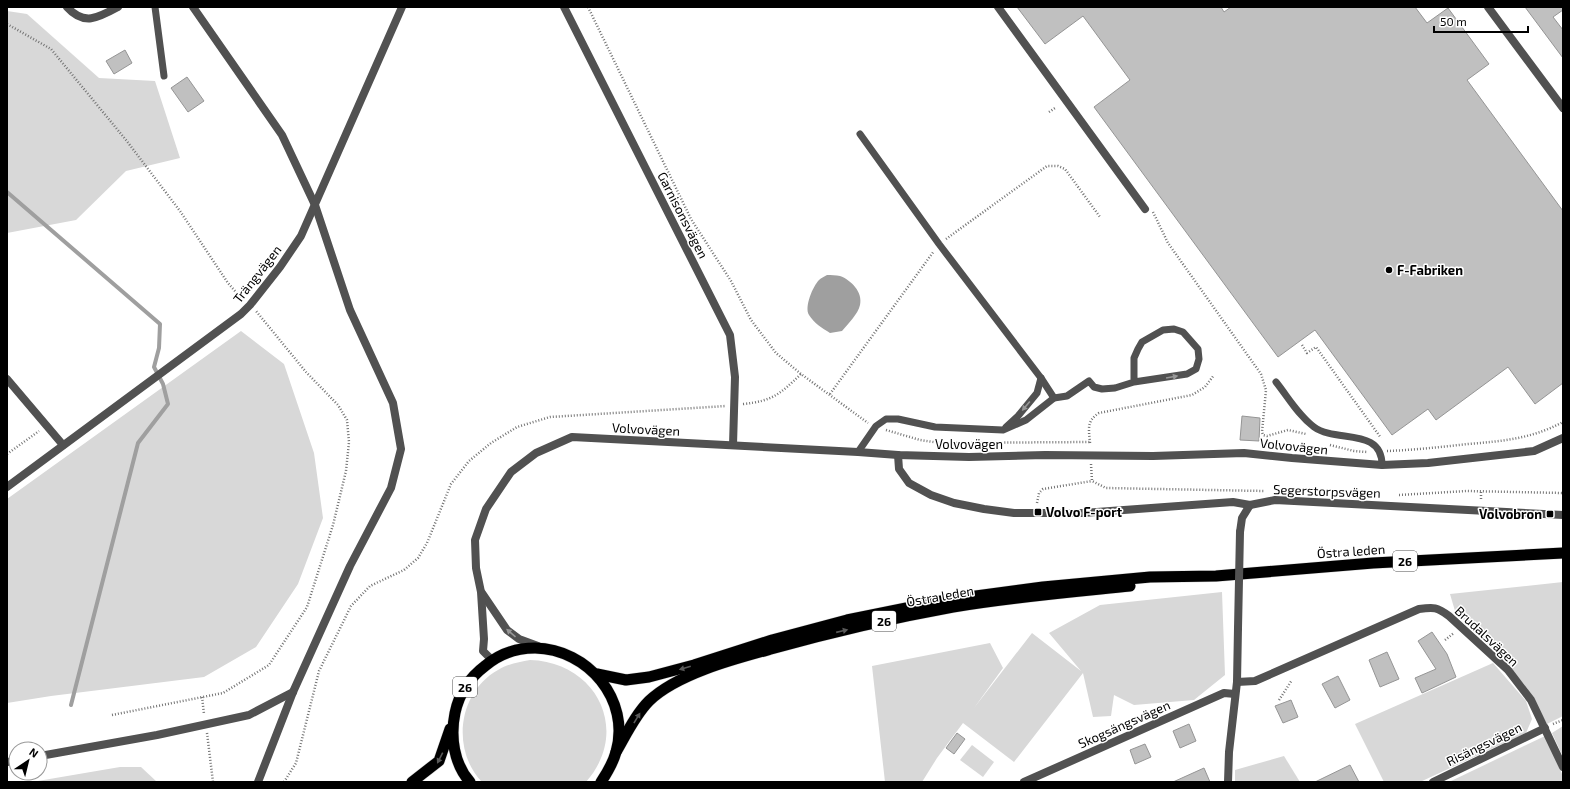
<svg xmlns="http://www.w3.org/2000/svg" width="1570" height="789" font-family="'Exo 2',sans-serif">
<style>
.green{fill:#d8d8d8}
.water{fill:#9f9f9f}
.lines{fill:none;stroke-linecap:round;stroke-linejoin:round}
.stream{stroke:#9f9f9f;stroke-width:4}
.building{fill:#c0c0c0;stroke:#959595}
.trunk-casing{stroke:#dbdbdb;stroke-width:12}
.path{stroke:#737373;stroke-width:2.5;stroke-dasharray:1 2;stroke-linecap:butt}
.service{stroke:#515151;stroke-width:7}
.minor{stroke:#515151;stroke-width:8}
.trunk{stroke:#000;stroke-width:11}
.minor-bridge{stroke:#515151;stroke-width:8}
.oneway{fill:#979797}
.oneway2{fill:#595959}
.poi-dot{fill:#000;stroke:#fff;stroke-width:1.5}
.labels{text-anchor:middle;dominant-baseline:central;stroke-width:3;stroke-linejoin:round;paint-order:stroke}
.shield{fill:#fff;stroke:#4c4c4c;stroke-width:1}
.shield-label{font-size:12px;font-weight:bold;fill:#000}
.street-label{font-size:13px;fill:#000;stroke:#fff}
.poi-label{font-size:13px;font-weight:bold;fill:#000;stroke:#fff;text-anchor:start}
</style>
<rect width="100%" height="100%" fill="#fff"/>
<g class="green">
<polygon points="7,11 27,14 99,78 155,81 180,158 126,171 76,220 7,233"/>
<polygon points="241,331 284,364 314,453 323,518 298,584 256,647 204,677 51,696 7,703 7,499"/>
<polygon points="1563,582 1563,716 1547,724 1527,688 1501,657 1455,611 1450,594"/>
<polygon points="1222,592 1225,675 1194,700 1134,705 1114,695 1111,716 1093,717 1083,673 1014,762 963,723 937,758 922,782 885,782 872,666 990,643 1003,668 974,708 1032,633 1081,671 1049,633 1100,605"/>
<path d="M 530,660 C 597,662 631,731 586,782 L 482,782 C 451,750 458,692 498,670 C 508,664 519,662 530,660 Z"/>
<polygon points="1493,663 1526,701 1532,719 1526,733 1420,782 1384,782 1355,724"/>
<polygon points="1563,726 1563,757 1552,733"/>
<polygon points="1545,736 1563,776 1563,782 1449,782"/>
<polygon points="972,745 994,762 983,777 960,760"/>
<polygon points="1284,756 1300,782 1235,782 1235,770"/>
<polygon points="120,767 141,767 157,782 32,782"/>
</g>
<path class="water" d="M 827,275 C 831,275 836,275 840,276 C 851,280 863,292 860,305 C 858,314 848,324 842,331 L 830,333 C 822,328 814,323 809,315 C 804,307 813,286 819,280 C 821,278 825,276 827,275 Z"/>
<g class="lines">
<polyline class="stream" points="7,192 160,324 159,348 154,367 163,384 168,404 138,443 71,705"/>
</g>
<g class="building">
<polygon points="1017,7 1221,7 1224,12 1231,7 1415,7 1427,23 1448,8 1489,64 1467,80 1563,211 1563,383 1535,404 1508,367 1436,420 1428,409 1392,435 1315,330 1278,357 1094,107 1130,80 1083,16 1045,44"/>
<polygon points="1525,7 1563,7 1563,10 1553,17 1563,30 1563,58"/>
<polygon points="125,50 132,63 114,74 106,61"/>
<polygon points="187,77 204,101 188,112 171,88"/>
<polygon points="1242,416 1260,418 1259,441 1240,440"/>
<polygon points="1432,632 1447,654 1456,677 1422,693 1415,678 1436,669 1418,641"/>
<polygon points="1387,652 1399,679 1380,687 1369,660"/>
<polygon points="1338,676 1350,700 1335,708 1322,684"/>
<polygon points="1291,700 1298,717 1283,723 1275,706"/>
<polygon points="1189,724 1196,741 1180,748 1173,731"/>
<polygon points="957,733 965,739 954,754 946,748"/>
<polygon points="1145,744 1151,757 1135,764 1130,750"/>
<polygon points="1350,765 1359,782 1315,782"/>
<polygon points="1204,768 1210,782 1173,782"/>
</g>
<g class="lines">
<defs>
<g id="trunk">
<polyline points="597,674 626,680 649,677 694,665 772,640 847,620 946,600 1043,587 1150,577 1216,576 1373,563 1563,553"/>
<path d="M 616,752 C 626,735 635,715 649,701 C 677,674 734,659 771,649 C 831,632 892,618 953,607 C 1012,597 1071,592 1130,586"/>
<polyline points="412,782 439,761 450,729"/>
<path d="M 470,782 C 454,764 450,737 455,713 C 459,694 469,678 485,666 C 499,654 517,648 535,648 C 588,649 631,700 616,752 C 613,763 607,773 601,782"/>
</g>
</defs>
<use href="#trunk" class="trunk-casing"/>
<g class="path">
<polyline points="588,7 691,219 731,281 751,320 776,353 801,374 868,423"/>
<polyline points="7,24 51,49 126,140 180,211 228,283 242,299"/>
<polyline points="1049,112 1055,108"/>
<polyline points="1153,212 1168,243 1261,374 1266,390 1262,432 1263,435 1267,436 1288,430 1306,434"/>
<polyline points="946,239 1047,166 1058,166 1065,169 1100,217"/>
<polyline points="1302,345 1307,353 1316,347 1381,438"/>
<polyline points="830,394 934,251"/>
<path d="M 743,404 C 773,401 780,394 801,374"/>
<polyline points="886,430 920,440 940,443 1090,442"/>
<path d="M 1090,443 C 1089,430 1086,421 1099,413 L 1192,395 L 1205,387 L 1214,375"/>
<polyline points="1330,445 1354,451 1367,452"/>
<path d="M 1387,451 C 1414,450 1441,447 1468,444 C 1503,441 1531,439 1563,422"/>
<polyline points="7,454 39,431"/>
<polyline points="1091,464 1092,481 1106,488 1264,491"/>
<polyline points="1481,492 1481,501"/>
<polyline points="1399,495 1467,491 1563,493"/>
<polyline points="1037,503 1039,493 1043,489 1092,481"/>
<polyline points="1445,640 1454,633"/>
<polyline points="202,697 204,714"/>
<polyline points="1279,700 1292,680"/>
<polyline points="112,715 223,693 269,665 307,607 333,525 346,471 349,442 347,420 338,405 306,372 256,311"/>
<polyline points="1553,724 1563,720"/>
<polyline points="207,733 213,782"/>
<polyline points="284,782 296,763 319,671 351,606 370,586 404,570 418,558 427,543 451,484 469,461 491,443 517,427 550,417 726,406"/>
</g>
<g class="service">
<polyline points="155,7 164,76"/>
<polyline points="860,134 939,244 1041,378 1054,398"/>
<path d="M 1276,382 C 1288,397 1298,415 1314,427 C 1336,443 1382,427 1382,465"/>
<polyline points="1006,427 1018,416 1037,393 1041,378"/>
<polyline points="858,452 876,426 886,419 898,419 935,427 1003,430 1026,420 1054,398 1067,396 1089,381 1094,387 1102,389 1115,388 1134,382 1187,374 1196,369 1199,359 1198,349 1183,332 1174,329 1163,330 1142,342 1138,349 1134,358 1134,382"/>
</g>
<g class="minor">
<path d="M 67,7 C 84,26 98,18 118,7"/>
<polyline points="193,7 282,135 315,205 350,310 393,403 401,449 391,488 350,566 293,692 258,782"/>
<polyline points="564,7 730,335 735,377 733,445"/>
<polyline points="998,7 1145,209"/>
<polyline points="1488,7 1563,108"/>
<polyline points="7,379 63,445"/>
<polyline points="898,455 899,469 909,483 931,495 954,503 984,509 1014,513 1083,513 1233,502 1250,505"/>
<polyline points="7,487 241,314 250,305 280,267 301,236 402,7"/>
<polyline points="1240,532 1242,518 1250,505 1275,500 1563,515"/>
<polyline points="482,593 507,630 519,639 538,646"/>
<polyline points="492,660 483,651 484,639 481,592 476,568 475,540 486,509 511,472 536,453 572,437 858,452 898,455 969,457 1045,455 1153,456 1244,453 1292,458 1382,465 1428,463 1534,451 1563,438"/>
<path d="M 1237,682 L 1255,681 L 1419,609 C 1434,607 1437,607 1449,616 L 1508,670 L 1531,700 L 1563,767"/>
<polyline points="40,756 157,735 249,715 293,692"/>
<polyline points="7,762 16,761"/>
<polyline points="1024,782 1224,693 1235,694"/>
<polyline points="1228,782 1229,752 1237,682 1238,628"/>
<polyline points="1433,782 1545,728"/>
</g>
<use href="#trunk" class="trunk"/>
<polyline class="minor-bridge" points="1238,628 1240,532"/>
</g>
<defs><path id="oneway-solid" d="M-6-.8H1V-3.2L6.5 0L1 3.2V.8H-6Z"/></defs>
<g class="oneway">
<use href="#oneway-solid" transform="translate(1172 377) rotate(-10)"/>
<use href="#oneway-solid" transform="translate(1026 406) rotate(130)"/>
<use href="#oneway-solid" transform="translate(511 633) rotate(-139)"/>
</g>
<g class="oneway2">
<use href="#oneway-solid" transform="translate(842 631) rotate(-13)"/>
<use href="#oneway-solid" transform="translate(685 668) rotate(164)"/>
<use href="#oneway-solid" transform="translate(637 718) rotate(-59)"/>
<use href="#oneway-solid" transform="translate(440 758) rotate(117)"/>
</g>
<g class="poi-dot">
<circle cx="1389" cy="270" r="4"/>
<rect x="1034" y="508" width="8" height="8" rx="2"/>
<rect x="1546" y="510" width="8" height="8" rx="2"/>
</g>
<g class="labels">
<g class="shield">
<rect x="1393" y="551" width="24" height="20" rx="3"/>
<rect x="872" y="611" width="24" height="20" rx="3"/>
<rect x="453" y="677" width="24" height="20" rx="3"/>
</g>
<g class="shield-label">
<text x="1405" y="561">26</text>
<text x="884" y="621">26</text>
<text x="465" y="687">26</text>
</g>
<g class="street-label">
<text transform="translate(683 215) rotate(63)">Garnisonsvägen</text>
<text transform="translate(257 274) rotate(-52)">Trängvägen</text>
<text transform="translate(646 429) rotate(3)">Volvovägen</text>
<text x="969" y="444">Volvovägen</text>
<text transform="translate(1294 446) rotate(6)">Volvovägen</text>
<text transform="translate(1327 491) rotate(2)">Segerstorpsvägen</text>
<text transform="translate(1351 551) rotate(-4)">Östra leden</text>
<text transform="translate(940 596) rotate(-10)">Östra leden</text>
<text transform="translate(1487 636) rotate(43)">Brudalsvägen</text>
<text transform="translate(1124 724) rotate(-24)">Skogsängsvägen</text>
<text transform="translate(1484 744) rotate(-26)">Risängsvägen</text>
</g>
<g class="poi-label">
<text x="1397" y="270">F-Fabriken</text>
<text x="1046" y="512">Volvo F-port</text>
<text x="1542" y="514" text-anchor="end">Volvobron</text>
</g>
</g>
<rect width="1570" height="789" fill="none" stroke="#000000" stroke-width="16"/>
<g transform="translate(28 761) rotate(35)"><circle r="19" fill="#ffffff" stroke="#999999"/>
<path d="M0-3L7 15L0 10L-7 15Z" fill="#000000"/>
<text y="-6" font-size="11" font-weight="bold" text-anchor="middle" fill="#000000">N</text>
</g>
<path d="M1434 26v6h94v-6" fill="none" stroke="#000000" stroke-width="2"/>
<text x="1440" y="26" font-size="12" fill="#000000" stroke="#ffffff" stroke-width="3" paint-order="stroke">50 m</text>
</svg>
